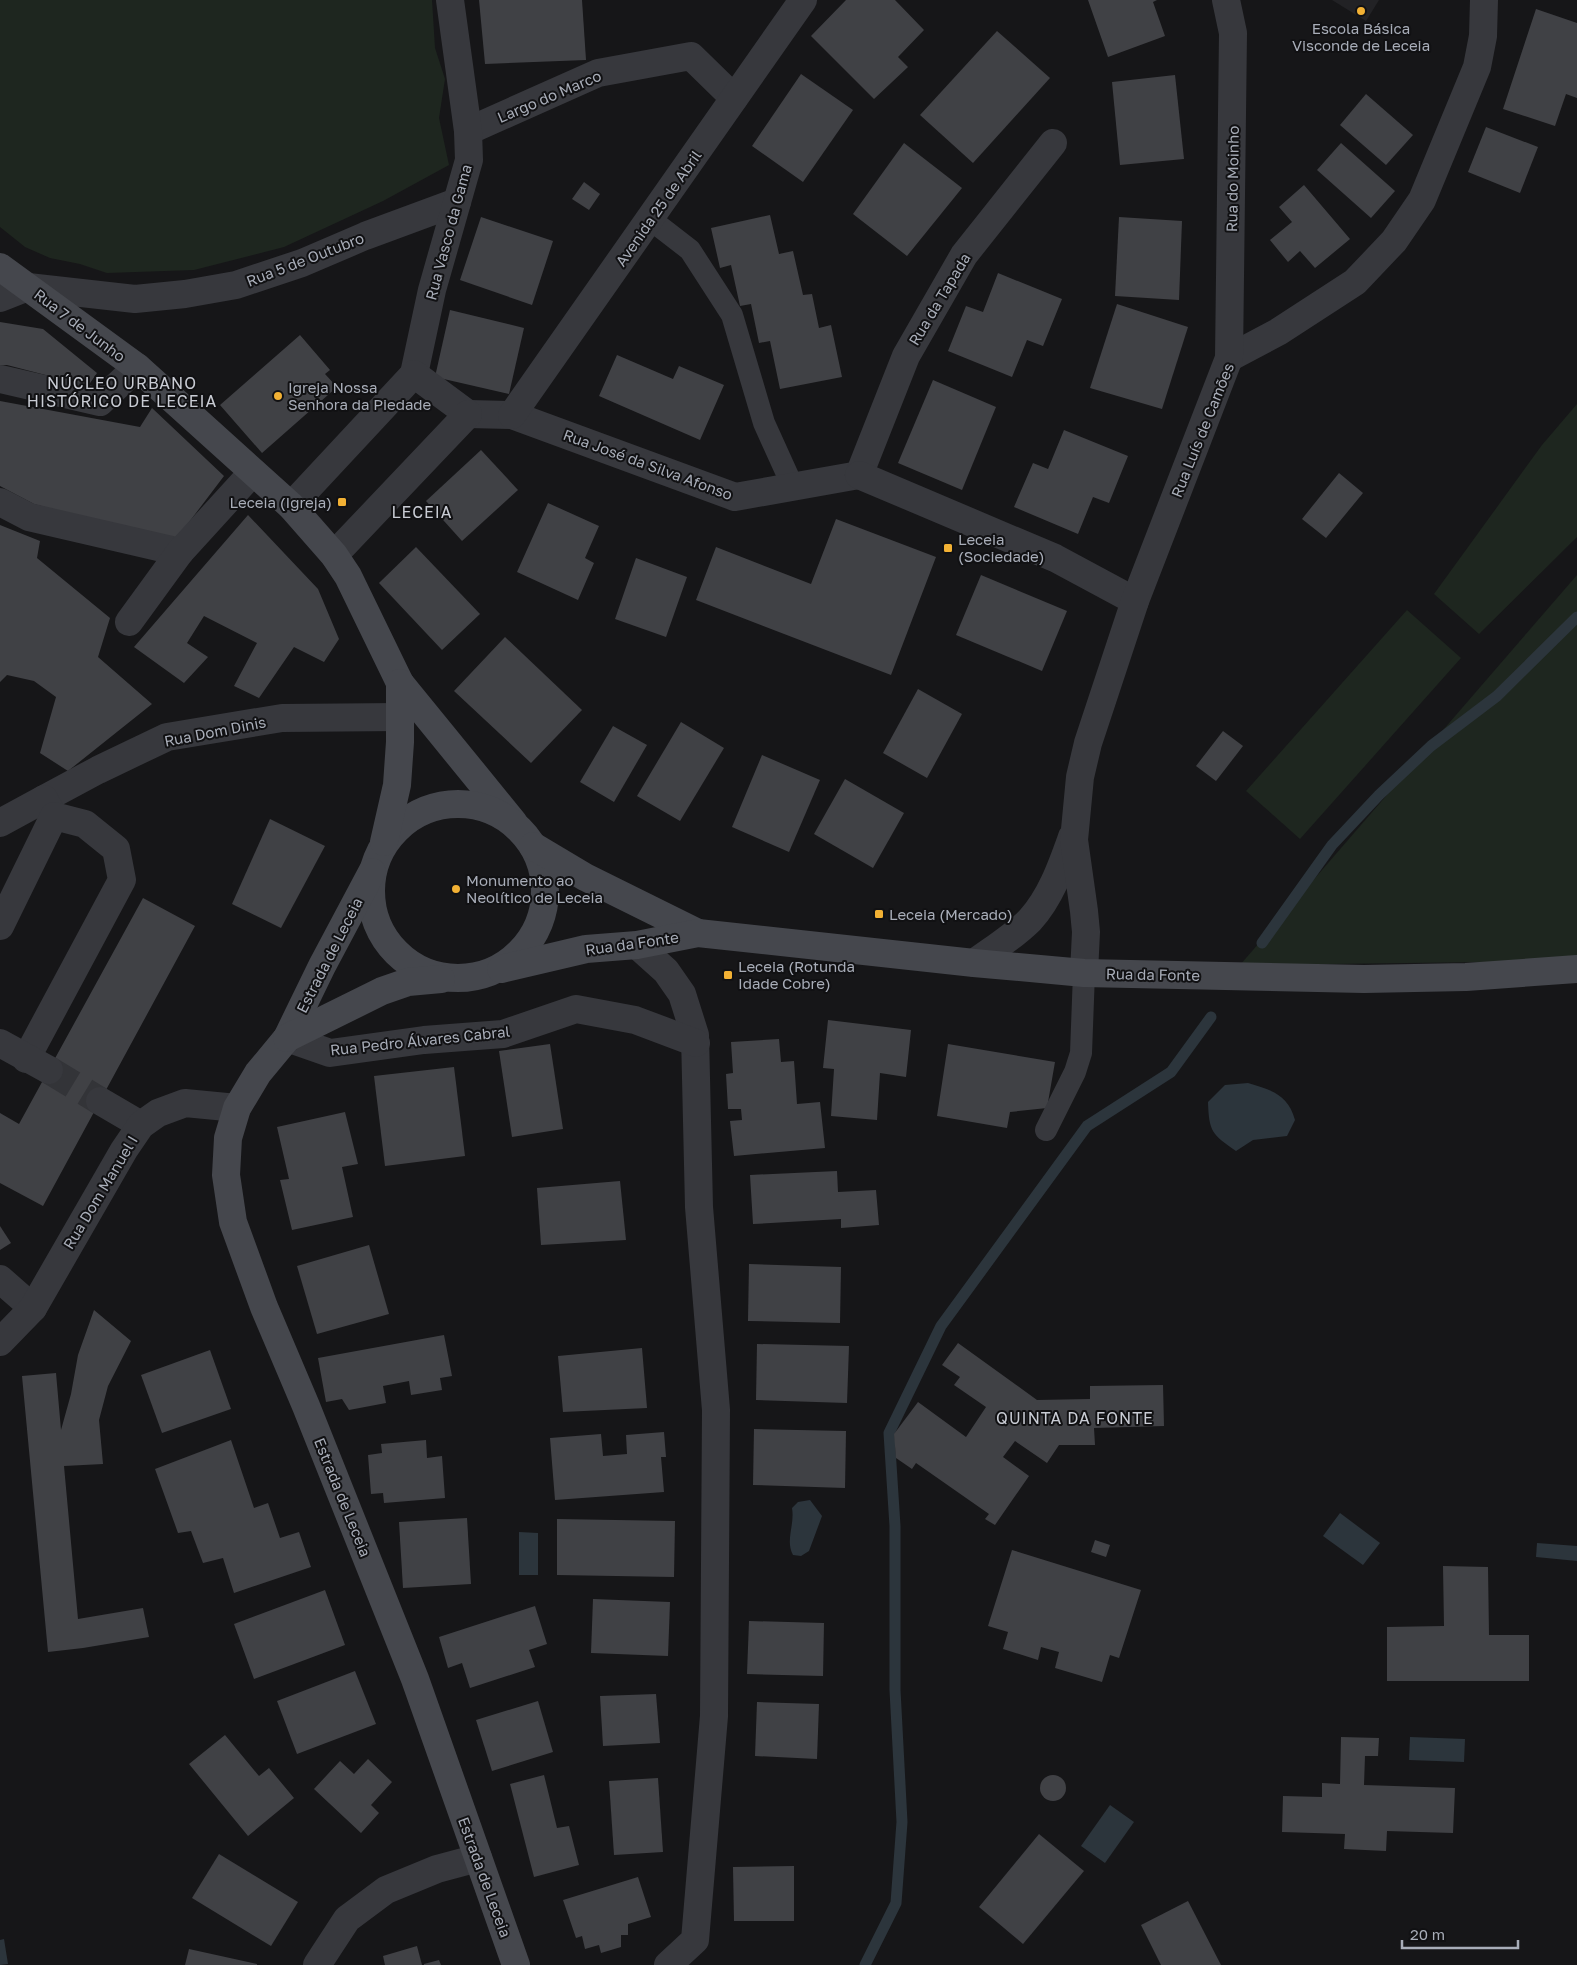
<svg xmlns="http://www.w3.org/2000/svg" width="1577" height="1965" font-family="'Golos Text',sans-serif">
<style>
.built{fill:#222225}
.green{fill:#1e261f}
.water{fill:#2c353c}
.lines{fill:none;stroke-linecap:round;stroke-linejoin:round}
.stream{stroke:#2c353c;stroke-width:11}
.building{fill:#404145}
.street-tunnel{stroke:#333438;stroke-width:28;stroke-dasharray:28 14;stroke-linecap:butt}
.lane{stroke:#37383d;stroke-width:22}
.street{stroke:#37383d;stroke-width:28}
.secondary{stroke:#45474d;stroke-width:28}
.poi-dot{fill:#f2b134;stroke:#111113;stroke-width:2}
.labels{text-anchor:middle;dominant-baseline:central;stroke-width:4;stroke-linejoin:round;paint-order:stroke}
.poi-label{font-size:15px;fill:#a8adb8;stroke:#111113;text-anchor:start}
.street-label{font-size:15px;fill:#a8adb8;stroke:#111113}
.neighbourhood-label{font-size:16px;letter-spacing:1px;fill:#c9ccd4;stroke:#111113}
</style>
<rect width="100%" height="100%" fill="#161618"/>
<polygon class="built" points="1332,0 1379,0 1366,21"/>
<g class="green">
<polygon points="0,0 432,0 435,48 445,79 439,118 449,165 383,201 284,247 194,270 107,273 80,264 50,258 25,247 0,227"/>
<polygon points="1577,404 1577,537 1479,634 1434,594 1542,445"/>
<polygon points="1577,575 1577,961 1240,965"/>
<polygon points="1407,610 1461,658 1300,839 1246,791"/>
</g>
<g class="water">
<path d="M 1248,1083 C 1271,1090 1288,1094 1295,1120 L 1287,1136 L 1253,1140 L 1236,1151 C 1212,1134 1209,1132 1208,1102 L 1225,1085 Z"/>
<path d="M 810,1500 L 822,1516 L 809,1551 L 801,1556 L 793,1555 C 785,1540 795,1525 792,1508 L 798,1502 Z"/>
<polygon points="1340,1513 1380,1543 1363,1565 1323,1536"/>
<polygon points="519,1532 538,1533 538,1575 519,1575"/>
<polygon points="1537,1543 1577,1546 1577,1561 1536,1557"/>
<polygon points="1410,1737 1465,1739 1464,1762 1409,1760"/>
<polygon points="1110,1805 1134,1822 1105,1863 1081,1846"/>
<polygon points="4,1939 8,1964 0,1965 0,1940"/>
</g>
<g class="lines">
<g class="stream">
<polyline points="1262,943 1332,845 1379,795 1431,746 1497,696 1577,617"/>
<polyline points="865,1965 896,1903 902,1822 895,1690 895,1526 889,1433 941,1326 1087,1126 1171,1072 1211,1017"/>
</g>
</g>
<g class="building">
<polygon points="479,0 582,0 586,60 485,64"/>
<polygon points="846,0 895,0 924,30 898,57 908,67 874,99 811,36"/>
<polygon points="1088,0 1157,0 1153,2 1165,36 1108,57"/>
<polygon points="1536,9 1577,23 1577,98 1566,94 1555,126 1503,109"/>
<polygon points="997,31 1050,78 973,163 920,115"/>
<polygon points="801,74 853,110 803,182 752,146"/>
<polygon points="1175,75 1184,159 1120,165 1112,82"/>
<polygon points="1366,94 1413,135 1386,165 1340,125"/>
<polygon points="1486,127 1538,147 1520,193 1468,172"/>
<polygon points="904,143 962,188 907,256 853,214"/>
<polygon points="1341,143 1395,191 1371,218 1317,170"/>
<polygon points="584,182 600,194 589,210 572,199"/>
<polygon points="1304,185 1350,239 1315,268 1300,251 1288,262 1270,240 1292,222 1279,207"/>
<polygon points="770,215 779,254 793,251 803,295 812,294 819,328 831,325 842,377 780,389 770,341 759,343 751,304 740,306 731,265 720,268 711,228"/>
<polygon points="481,217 553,241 532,305 460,280"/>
<polygon points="1119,217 1182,221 1179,300 1115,296"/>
<polygon points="998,273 1062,299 1043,346 1027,340 1012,377 948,351 966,306 983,312"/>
<polygon points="1117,304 1188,327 1162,409 1090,388"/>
<polygon points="450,310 524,328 509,394 435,377"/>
<polygon points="0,322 43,329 97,373 88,386 7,365 0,365"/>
<polygon points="300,335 330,370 325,374 337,387 262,453 220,405"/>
<polygon points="617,355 673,379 679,366 724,385 700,440 599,396"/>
<polygon points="933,380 996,407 962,490 898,463"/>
<polygon points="0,401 140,427 152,408 224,476 174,542 34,504 0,486"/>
<polygon points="1064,430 1128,456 1109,503 1093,497 1078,534 1014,507 1033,463 1048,469"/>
<polygon points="481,450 518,490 462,541 426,501"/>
<polygon points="1339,473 1363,493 1326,538 1302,519"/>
<polygon points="548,503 599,526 585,558 594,563 578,600 517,572"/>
<polygon points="248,515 318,589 339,639 324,662 294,647 259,698 234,686 257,643 204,616 187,643 208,657 184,683 134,647"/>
<polygon points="836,519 936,557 891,675 696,600 716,547 811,584"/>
<polygon points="0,525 40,541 37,558 110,618 98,657 152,704 68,771 40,753 56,697 34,681 7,675 0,682"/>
<polygon points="416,547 480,614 442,650 379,583"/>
<polygon points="636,558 687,577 666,637 615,619"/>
<polygon points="981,575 1067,611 1042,671 956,635"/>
<polygon points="505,637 582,710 531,763 454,691"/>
<polygon points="918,689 962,714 927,778 883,753"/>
<polygon points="681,722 724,748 680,821 637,796"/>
<polygon points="613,726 647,745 614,802 580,782"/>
<polygon points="1223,731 1243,746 1216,781 1196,766"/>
<polygon points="762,755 820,780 789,852 732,827"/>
<polygon points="845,779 904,813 873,868 814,834"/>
<polygon points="270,819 325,846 281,928 232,904"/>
<polygon points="143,898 195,926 43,1206 0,1183 0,1113 19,1124"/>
<polygon points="828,1020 911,1030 906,1077 880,1073 877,1120 831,1116 834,1069 823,1068"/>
<polygon points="779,1039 781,1062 794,1061 797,1104 820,1102 825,1148 734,1156 730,1121 742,1120 741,1109 728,1109 726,1074 733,1073 731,1042"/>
<polygon points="550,1044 563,1129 512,1137 499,1051"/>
<polygon points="948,1044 1055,1062 1047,1108 1010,1112 1007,1128 937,1116"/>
<polygon points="454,1067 465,1156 385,1166 374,1076"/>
<polygon points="345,1112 358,1164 342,1167 353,1217 292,1230 280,1180 289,1179 277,1127"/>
<polygon points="837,1171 838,1192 876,1190 879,1225 841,1228 841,1219 753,1224 750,1175"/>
<polygon points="620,1181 626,1240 541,1245 537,1188"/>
<polygon points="0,1226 11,1243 0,1250"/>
<polygon points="369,1245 389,1314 317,1334 297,1266"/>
<polygon points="749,1264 841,1267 840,1323 748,1321"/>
<polygon points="94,1310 131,1341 108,1386 99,1420 103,1464 64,1466 78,1619 143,1608 149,1637 83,1648 48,1652 22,1376 56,1373 61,1430 71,1394 78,1355"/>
<polygon points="444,1335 452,1376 440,1378 442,1390 411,1395 409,1381 383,1386 386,1403 349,1410 342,1399 326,1402 318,1358"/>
<polygon points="958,1343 1037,1400 1090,1399 1090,1386 1163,1385 1164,1426 1094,1428 1095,1445 1059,1445 1047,1463 1015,1441 1003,1457 1029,1476 995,1525 985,1519 989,1514 916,1463 912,1469 896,1458 894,1434 918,1402 966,1437 986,1407 954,1385 960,1377 942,1365"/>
<polygon points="757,1344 849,1346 847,1403 756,1400"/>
<polygon points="642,1348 647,1408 563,1412 558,1356"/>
<polygon points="210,1350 231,1409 162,1433 141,1375"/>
<polygon points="754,1429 846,1431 845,1488 753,1485"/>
<polygon points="664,1432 666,1457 661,1457 664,1492 555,1500 550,1438 601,1434 603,1456 627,1454 626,1435"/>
<polygon points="231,1440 254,1508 268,1503 280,1538 299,1532 311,1567 234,1593 223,1558 203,1563 191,1531 178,1533 155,1469"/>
<polygon points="426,1440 427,1458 442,1456 445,1498 384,1503 383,1493 371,1494 368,1455 382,1453 381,1444"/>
<polygon points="467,1518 471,1584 403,1588 399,1522"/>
<polygon points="557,1519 675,1521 674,1577 557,1575"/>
<polygon points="1095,1540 1110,1545 1106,1557 1091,1552"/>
<polygon points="1012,1550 1141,1590 1119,1658 1110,1655 1102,1682 1055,1668 1059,1652 1041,1647 1038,1660 1003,1649 1008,1632 988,1626"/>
<polygon points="1443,1566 1488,1567 1489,1635 1529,1635 1529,1681 1387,1681 1387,1627 1444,1626"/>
<polygon points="325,1590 345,1645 254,1679 234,1624"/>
<polygon points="593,1599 670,1602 668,1656 591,1653"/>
<polygon points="535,1606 547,1644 529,1650 535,1667 470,1688 462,1663 448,1668 439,1637"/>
<polygon points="749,1621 824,1623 823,1676 747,1674"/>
<polygon points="355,1671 376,1724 297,1754 277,1701"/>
<polygon points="656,1694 660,1743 603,1746 600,1696"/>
<polygon points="538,1701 553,1752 492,1771 476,1720"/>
<polygon points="757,1702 819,1704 817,1759 755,1756"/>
<polygon points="225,1735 259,1776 269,1768 294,1798 248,1836 189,1764"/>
<polygon points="1341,1737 1379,1738 1378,1756 1365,1756 1364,1785 1455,1788 1453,1833 1387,1831 1386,1851 1344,1849 1345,1834 1282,1832 1283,1796 1322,1797 1322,1783 1340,1784"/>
<polygon points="368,1759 392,1782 371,1805 379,1813 361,1833 314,1789 340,1761 354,1774"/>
<circle cx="1053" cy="1788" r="13"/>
<polygon points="544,1775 557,1828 569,1826 579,1865 534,1877 510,1784"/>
<polygon points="658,1778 663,1852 614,1855 609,1781"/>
<polygon points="1039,1834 1084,1871 1023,1944 979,1907"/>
<polygon points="219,1854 298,1902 271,1946 192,1898"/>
<polygon points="794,1866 794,1921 734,1921 733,1867"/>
<polygon points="638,1877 651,1917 628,1924 628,1935 621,1935 621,1947 601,1953 599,1945 585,1949 582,1936 576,1938 563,1900"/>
<polygon points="1188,1901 1221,1965 1161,1965 1141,1925"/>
<polygon points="417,1946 422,1965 385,1965 383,1956"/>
<polygon points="189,1949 257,1964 257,1965 185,1965"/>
<polygon points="439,1960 441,1965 424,1965 424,1964"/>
</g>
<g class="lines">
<polyline class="street-tunnel" points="49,1070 100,1101"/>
<g class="lane">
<polyline points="650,219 690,250 732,315 764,423 793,487"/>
<polyline points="1046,1130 1075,1072 1081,1053 1084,973"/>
</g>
<g class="street">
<polyline points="468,131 598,73 691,56 734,98"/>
<polyline points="0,298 28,287 135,299 185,294 236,285 302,263 365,236 457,202"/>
<polyline points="1229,358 1278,332 1355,282 1394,241 1422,200 1477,67 1483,36 1484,0"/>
<polyline points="414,374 432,290 469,160 468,131 450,0"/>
<polyline points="0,379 100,402 137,367"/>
<polyline points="468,414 512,415 735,497 859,475"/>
<polyline points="512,415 803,0"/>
<polyline points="859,475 906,356 964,255 1053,143"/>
<polyline points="859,475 1055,558 1135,601"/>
<polyline points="0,502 29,517 180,552"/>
<polyline points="291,506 414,374 468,414"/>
<polyline points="334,555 468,414"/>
<polyline points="129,622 180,552 253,472"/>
<polyline points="44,799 98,770 167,737 282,718 400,717"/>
<polyline points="0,823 44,799 53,815"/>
<polyline points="0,926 54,816 85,824 116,849 122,880 26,1059"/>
<polyline points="637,945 666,971 682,994 695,1035 699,1207 716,1410 714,1716 695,1940 668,1965"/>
<path d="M 974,963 C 993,949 1013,937 1030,920 C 1051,897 1062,865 1072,837"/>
<polyline points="1084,973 1086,932 1084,911 1074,840 1080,777 1088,743 1135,601 1229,358 1233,33 1226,0"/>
<polyline points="287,1038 330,1053 424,1040 503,1034 576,1009 635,1020 696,1043"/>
<polyline points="0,1043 49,1070"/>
<polyline points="100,1101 141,1125"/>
<polyline points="0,1279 33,1308"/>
<polyline points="0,1342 33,1308 124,1150 141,1125 158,1113 185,1103 237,1108"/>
<polyline points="317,1965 347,1919 386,1890 437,1869 478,1858"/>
</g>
<g class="secondary">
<polyline points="0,267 137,367 291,506 334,555 348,576 400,683 514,823"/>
<circle cx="458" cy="891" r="87"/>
<polyline points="384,842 397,785 400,742 400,683"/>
<polyline points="533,846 585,877 698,933"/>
<polyline points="372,872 322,966 287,1038 258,1073 237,1108 228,1138 226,1175 233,1222 264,1307 306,1406 415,1679 516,1965"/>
<polyline points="501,969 586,949 637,945 698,933 974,963 1084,973 1364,979 1466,977 1577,969"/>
<polyline points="287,1038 382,991 408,982 441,979"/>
</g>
</g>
<g class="poi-dot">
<circle cx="1361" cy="11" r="5"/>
<circle cx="278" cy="396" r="5"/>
<rect x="337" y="497" width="10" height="10" rx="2.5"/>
<rect x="943" y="543" width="10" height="10" rx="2.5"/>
<circle cx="456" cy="889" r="5"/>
<rect x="874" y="909" width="10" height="10" rx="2.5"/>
<rect x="723" y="970" width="10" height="10" rx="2.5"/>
</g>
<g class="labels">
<g class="poi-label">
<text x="1361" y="28" text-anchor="middle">Escola Básica<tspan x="1361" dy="17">Visconde de Leceia</tspan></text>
<text x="288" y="387">Igreja Nossa<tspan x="288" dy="17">Senhora da Piedade</tspan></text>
<text x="332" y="502" text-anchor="end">Leceia (Igreja)</text>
<text x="958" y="539">Leceia<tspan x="958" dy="17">(Sociedade)</tspan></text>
<text x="466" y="880">Monumento ao<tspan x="466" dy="17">Neolítico de Leceia</tspan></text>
<text x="889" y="914">Leceia (Mercado)</text>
<text x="738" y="966">Leceia (Rotunda<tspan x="738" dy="17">Idade Cobre)</tspan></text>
</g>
<g class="street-label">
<text transform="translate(549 96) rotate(-23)">Largo do Marco</text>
<text transform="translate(1232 179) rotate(-89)">Rua do Moinho</text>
<text transform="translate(658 208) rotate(-55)">Avenida 25 de Abril</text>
<text transform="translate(448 232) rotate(-75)">Rua Vasco da Gama</text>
<text transform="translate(305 259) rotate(-21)">Rua 5 de Outubro</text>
<text transform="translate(939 299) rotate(-59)">Rua da Tapada</text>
<text transform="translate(80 325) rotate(37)">Rua 7 de Junho</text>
<text transform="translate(1202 430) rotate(-68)">Rua Luís de Camões</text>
<text transform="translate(648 464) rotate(20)">Rua José da Silva Afonso</text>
<text transform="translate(215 731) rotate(-11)">Rua Dom Dinis</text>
<text transform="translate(632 943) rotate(-8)">Rua da Fonte</text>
<text transform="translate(329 955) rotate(-63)">Estrada de Leceia</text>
<text transform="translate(1153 974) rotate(1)">Rua da Fonte</text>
<text transform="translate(420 1040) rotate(-6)">Rua Pedro Álvares Cabral</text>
<text transform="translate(100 1192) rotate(-59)">Rua Dom Manuel I</text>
<text transform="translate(343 1497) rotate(68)">Estrada de Leceia</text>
<text transform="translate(485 1877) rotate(70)">Estrada de Leceia</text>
</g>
<g class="neighbourhood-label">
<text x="122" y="383">NÚCLEO URBANO<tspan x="122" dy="18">HISTÓRICO DE LECEIA</tspan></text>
<text x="422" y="512">LECEIA</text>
<text x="1075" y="1418">QUINTA DA FONTE</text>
</g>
</g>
<path d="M1402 1940v8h116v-8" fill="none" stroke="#a8adb8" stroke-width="2.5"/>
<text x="1410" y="1940" font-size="15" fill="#a8adb8" stroke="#111113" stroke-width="4" paint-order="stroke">20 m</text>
</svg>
